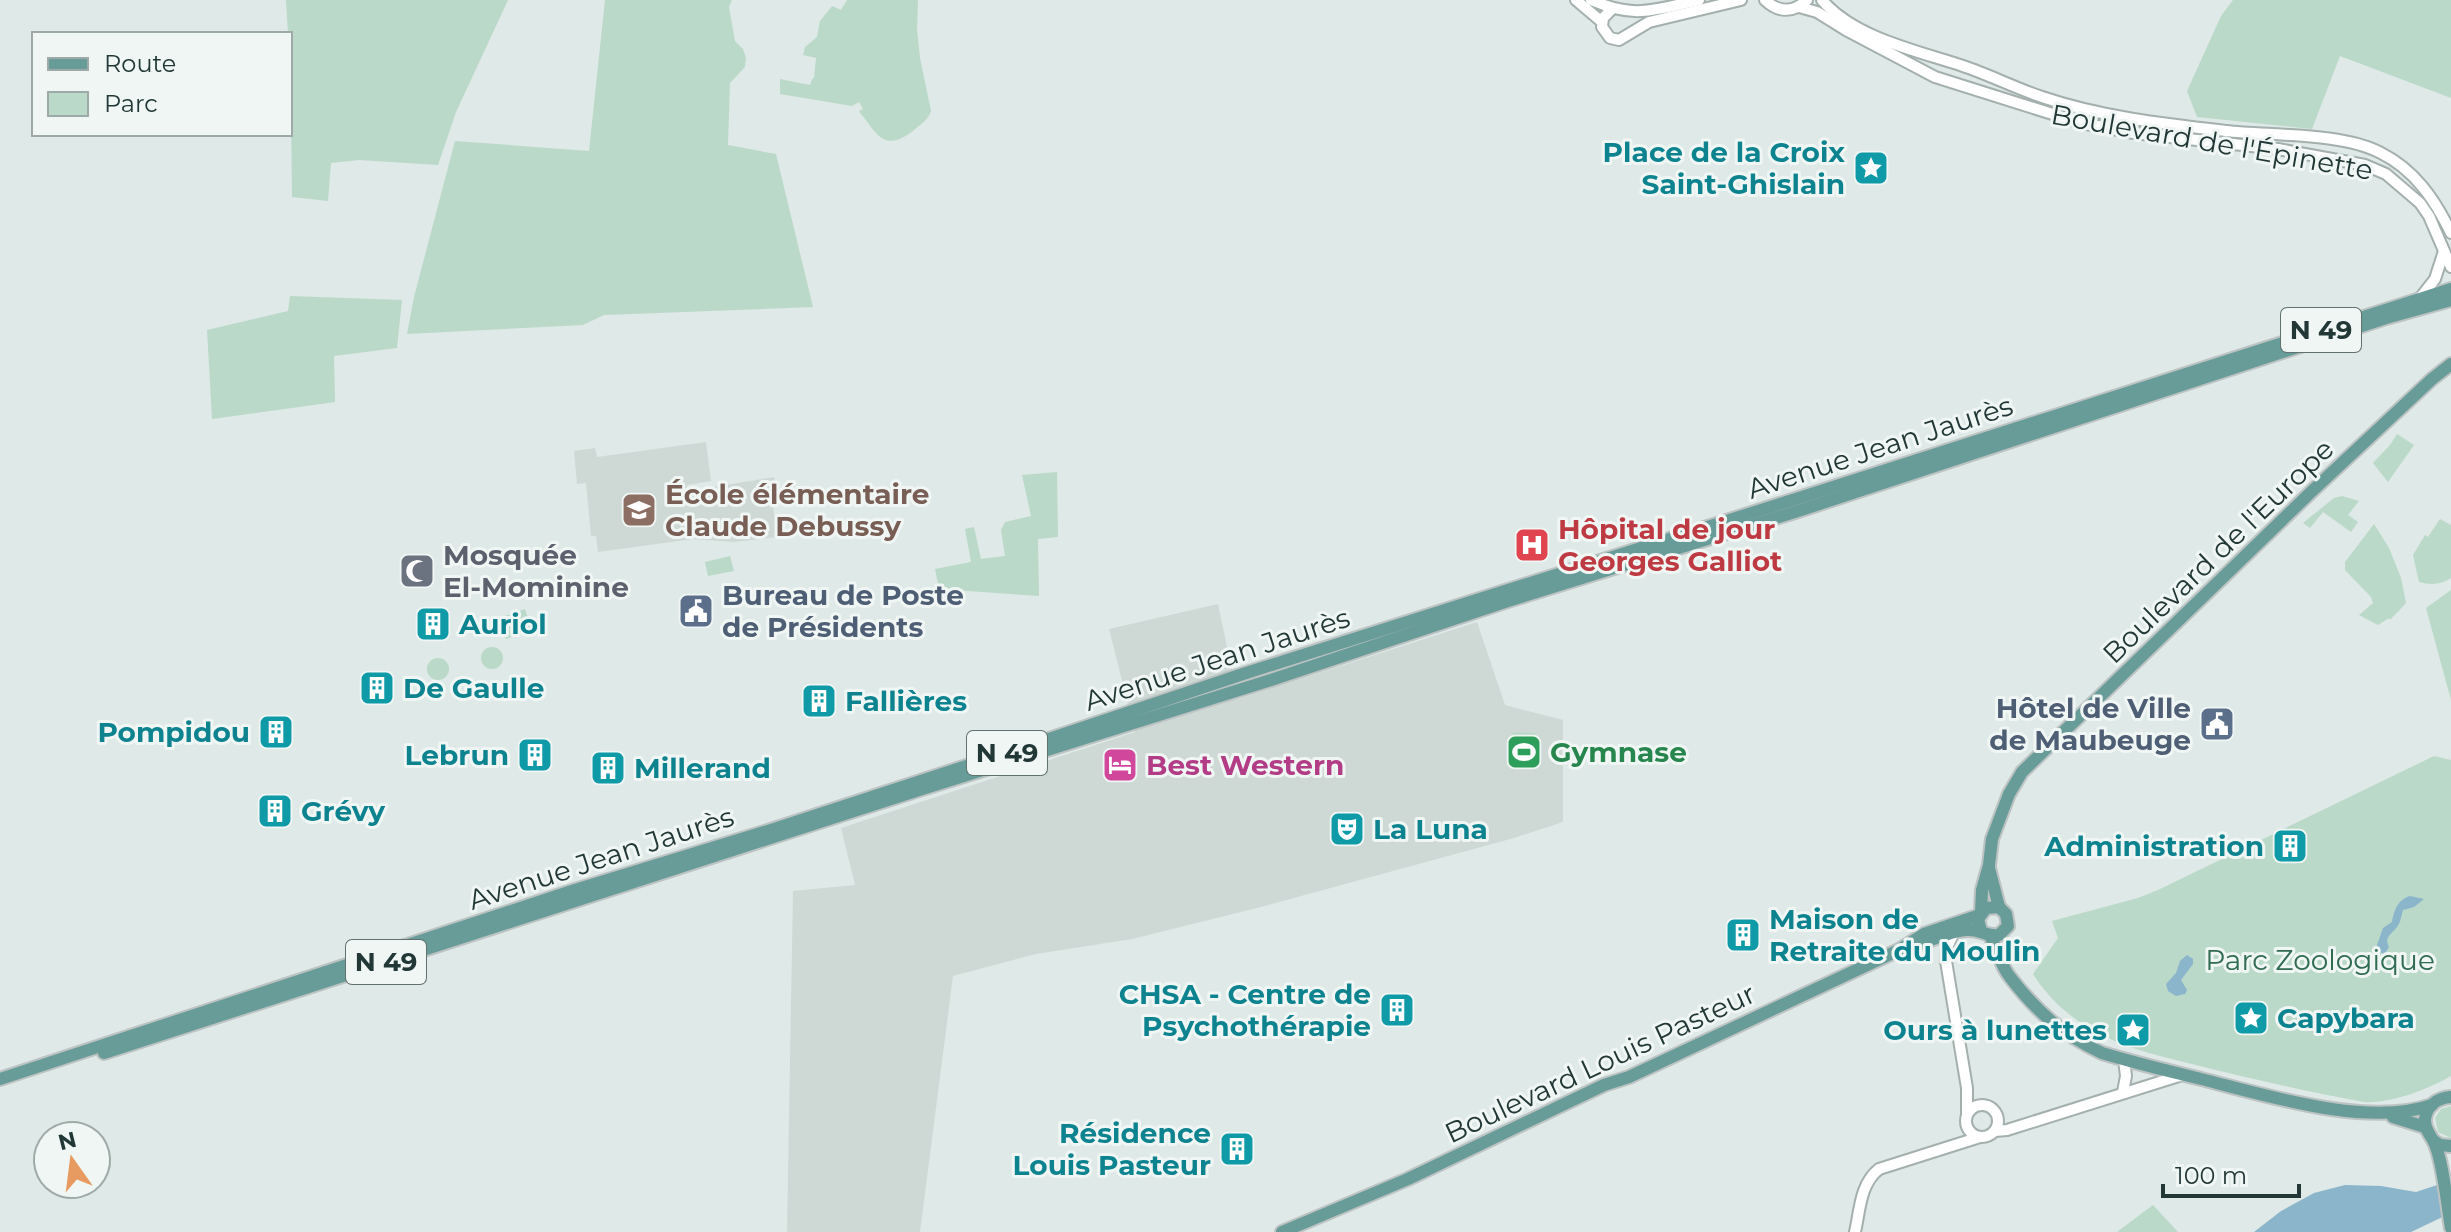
<svg xmlns="http://www.w3.org/2000/svg" width="2451" height="1232" font-family="Montserrat,sans-serif">
<style>
.built{fill:#ced9d6}
.green{fill:#bad9c8}
.water{fill:#8bb5cb}
.lines{fill:none;stroke-linecap:round;stroke-linejoin:round}
.minor-casing{stroke:#a3b0ae;stroke-width:14}
.major-casing{stroke:#bdc3c3;stroke-width:16}
.minor{stroke:#fff;stroke-width:10}
.major{stroke:#679c98;stroke-width:12}
.labels{text-anchor:middle;dominant-baseline:central;stroke-width:6;stroke-linejoin:round;paint-order:stroke}
.shield{fill:#f0f6f4;stroke:#60716f;stroke-width:2}
.shield-label{font-size:26px;font-weight:bold;fill:#223836}
.street-label{font-size:28px;fill:#223836;stroke:#f0f6f4}
.culture-label{font-size:28px;font-weight:bold;fill:#0d838f;stroke:#f0f6f4;text-anchor:start}
.education-label{font-size:28px;font-weight:bold;fill:#785e54;stroke:#f0f6f4;text-anchor:start}
.health-label{font-size:28px;font-weight:bold;fill:#be3a42;stroke:#f0f6f4;text-anchor:start}
.worship-label{font-size:28px;font-weight:bold;fill:#5b616d;stroke:#f0f6f4;text-anchor:start}
.service-label{font-size:28px;font-weight:bold;fill:#4e5e75;stroke:#f0f6f4;text-anchor:start}
.leisure-label{font-size:28px;font-weight:bold;fill:#27864d;stroke:#f0f6f4;text-anchor:start}
.hotel-label{font-size:28px;font-weight:bold;fill:#b23c85;stroke:#f0f6f4;text-anchor:start}
.park-label{font-size:28px;fill:#2f6c52;stroke:#f0f6f4}
</style>
<rect width="100%" height="100%" fill="#dfe9e7"/>
<g class="built">
<polygon points="706,442 711,481 687,485 688,491 774,477 777,494 771,496 778,537 734,542 693,539 598,552 596,536 591,536 586,483 577,484 574,451 595,448 597,457"/>
<polygon points="1218,604 1238,699 1477,622 1505,705 1563,720 1563,822 1514,838 1257,908 1132,939 1036,954 953,976 920,1232 787,1232 793,891 855,885 841,828 1135,732 1109,629"/>
</g>
<g class="green">
<polygon points="286,0 508,0 456,112 438,165 359,160 331,163 328,201 292,197 290,34 288,34"/>
<polygon points="605,0 732,0 729,7 735,41 743,49 746,58 745,67 730,83 728,145 776,154 813,307 604,315 583,325 407,334 414,297 455,141 589,151"/>
<path d="M 847,0 L 918,0 L 917,29 L 920,58 L 931,111 C 928,120 921,124 914,130 C 884,154 877,134 859,111 L 863,109 L 859,102 L 852,106 L 780,94 L 780,79 L 810,85 L 812,79 L 814,78 L 816,58 L 803,55 L 805,47 L 817,37 L 820,21 L 832,6 L 841,10 Z"/>
<polygon points="2233,0 2451,0 2451,98 2340,56 2312,129 2197,117 2187,91 2221,16"/>
<polygon points="290,296 402,300 397,348 334,356 335,402 212,419 207,330 288,311"/>
<polygon points="2397,434 2414,445 2388,482 2373,463 2390,445"/>
<polygon points="1057,472 1058,537 1038,539 1039,596 939,589 935,569 971,562 965,529 974,527 981,559 1005,556 1001,530 1005,522 1031,516 1022,475"/>
<polygon points="2342,496 2359,501 2348,515 2358,522 2351,532 2323,512 2310,528 2303,523 2334,498"/>
<path d="M 2440,519 L 2451,525 L 2451,578 C 2440,585 2431,585 2419,582 L 2413,555 L 2425,535 L 2428,537 Z"/>
<polygon points="2374,524 2389,548 2401,578 2406,603 2390,620 2389,618 2378,625 2359,615 2373,603 2371,597 2345,570 2345,562"/>
<polygon points="730,556 734,571 708,576 705,562"/>
<polygon points="2451,590 2451,700 2426,608"/>
<polygon points="525,609 532,630 506,639 499,618"/>
<circle cx="492" cy="658" r="11"/>
<circle cx="438" cy="669" r="11"/>
<polygon points="1513,732 1535,733 1536,758 1539,765 1527,769 1523,756 1513,758"/>
<path d="M 2434,756 L 2451,760 L 2451,1076 C 2428,1089 2391,1104 2364,1102 C 2308,1092 2252,1079 2196,1065 C 2164,1057 2131,1050 2102,1035 C 2075,1022 2049,1000 2033,974 L 2058,938 L 2052,921 L 2138,898 L 2158,890 Z"/>
<polygon points="2451,1106 2451,1138 2438,1132 2435,1118 2441,1109"/>
<polygon points="2153,1205 2178,1232 2117,1232"/>
</g>
<g class="water">
<path d="M 2410,896 L 2424,899 L 2414,907 L 2403,910 C 2401,916 2401,922 2397,927 C 2391,935 2384,936 2389,947 L 2384,955 L 2376,948 L 2383,928 L 2392,922 C 2394,911 2397,900 2410,896 Z"/>
<polygon points="2187,955 2193,959 2193,964 2181,980 2187,990 2185,994 2176,996 2168,991 2166,984 2176,973 2180,961"/>
<polygon points="2451,1177 2451,1213 2411,1232 2254,1232 2281,1211 2314,1193 2345,1185 2381,1186 2416,1192 2437,1185"/>
</g>
<g class="lines">
<defs>
<g id="minor">
<polyline points="1576,0 1602,22"/>
<path d="M 1591,0 C 1635,19 1653,10 1699,0"/>
<path d="M 1765,0 C 1779,13 1793,13 1807,0"/>
<path d="M 1822,0 C 1854,38 1918,51 1963,66 C 1990,75 2015,88 2042,97 C 2101,117 2164,124 2226,131 C 2270,136 2342,132 2381,153 C 2415,170 2435,200 2451,233"/>
<polyline points="1799,7 1817,12 1846,30 1935,77 2081,123 2134,133 2278,149 2365,165 2386,174 2420,203 2429,216 2451,267"/>
<polyline points="1612,9 1603,18 1602,27 1610,38 1619,40 1649,22 1741,0"/>
<polyline points="2420,298 2435,279 2444,251"/>
<polyline points="1954,932 1946,950 1946,961 1967,1088 1967,1113"/>
<polyline points="2123,1092 2126,1076 2124,1060"/>
<circle cx="1982" cy="1121" r="16"/>
<polyline points="1995,1131 2007,1130 2182,1075"/>
<path d="M 1855,1232 C 1860,1210 1860,1184 1879,1169 L 1980,1137"/>
</g>
<g id="major">
<polyline points="1989,868 1999,907"/>
<polyline points="1981,912 1982,890 1989,865 1992,839 2009,794 2022,772 2310,493 2432,379 2451,364"/>
<path d="M 1990,936 C 1997,949 2001,966 2010,977 C 2036,1011 2063,1035 2102,1053 C 2138,1064 2173,1072 2209,1081 C 2271,1097 2370,1127 2432,1105"/>
<path d="M 1910,947 C 1929,942 1948,931 1967,930 C 1980,929 1987,937 1999,935 L 2008,926 L 2006,914 L 1999,907 L 1986,908 L 1978,919 L 1981,931"/>
<polyline points="104,1053 919,790 1271,680 1511,600 1798,511 2386,318 2451,300"/>
<polyline points="0,1079 575,890 771,830 1055,737 1243,674 1799,498 2451,289"/>
<path d="M 2451,1097 C 2438,1098 2427,1105 2425,1119 C 2424,1129 2430,1134 2434,1142 C 2443,1160 2447,1206 2451,1228"/>
<polyline points="2393,1117 2425,1127"/>
<polyline points="2434,1141 2440,1145 2451,1146"/>
<polyline points="1282,1232 1408,1179 1604,1085 1629,1077 1899,950 1924,934 1980,915"/>
</g>
</defs>
<use href="#minor" class="minor-casing"/>
<use href="#major" class="major-casing"/>
<use href="#minor" class="minor"/>
<use href="#major" class="major"/>
</g>
<defs>
<symbol id="sight-square" viewBox="-11 -11 22 22"><rect x="-9" y="-9" width="18" height="18" rx="4" fill="#0f9aa8" stroke="#f0f6f4"/><path d="M0-6L1.8-2.2L6-1.7L2.9 1.2L3.7 5.4L0 3.3L-3.7 5.4L-2.9 1.2L-6-1.7L-1.8-2.2Z" fill="#fff"/></symbol>
<symbol id="school-square" viewBox="-11 -11 22 22"><rect x="-9" y="-9" width="18" height="18" rx="4" fill="#8d6e63" stroke="#f0f6f4"/><path d="M0-5L7-2L0 1L-7-2ZM-4 1L0 2.5L4 1V4Q0 6-4 4Z" fill="#fff"/></symbol>
<symbol id="hospital-square" viewBox="-11 -11 22 22"><rect x="-9" y="-9" width="18" height="18" rx="4" fill="#e0444e" stroke="#f0f6f4"/><path d="M-5-5h3v3.5h4V-5h3V5h-3V1.5h-4V5h-3Z" fill="#fff"/></symbol>
<symbol id="mosque-square" viewBox="-11 -11 22 22"><rect x="-9" y="-9" width="18" height="18" rx="4" fill="#6b7280" stroke="#f0f6f4"/><path d="M3.5-4.9A6 6 0 1 0 3.5 4.9A5 5 0 1 1 3.5-4.9Z" fill="#fff"/></symbol>
<symbol id="civic-square" viewBox="-11 -11 22 22"><rect x="-9" y="-9" width="18" height="18" rx="4" fill="#5c6f8a" stroke="#f0f6f4"/><path d="M-.6-6.5H3V-4.5H.6V-3L4-1V1h2V6H-6V1h2V-1L-.6-3ZM-1.2 2.5V6h2.4V2.5Z" fill="#fff"/></symbol>
<symbol id="building-square" viewBox="-11 -11 22 22"><rect x="-9" y="-9" width="18" height="18" rx="4" fill="#0f9aa8" stroke="#f0f6f4"/><path d="M-4-6H4V6H1V3H-1V6H-4ZM-2.5-4.3h1.7v1.8h-1.7ZM.8-4.3h1.7v1.8H.8ZM-2.5-1h1.7V.8h-1.7ZM.8-1h1.7V.8H.8Z" fill="#fff"/></symbol>
<symbol id="stadium-square" viewBox="-11 -11 22 22"><rect x="-9" y="-9" width="18" height="18" rx="4" fill="#2e9e5b" stroke="#f0f6f4"/><path d="M0-5a6.5 5 0 1 0 0 10a6.5 5 0 1 0 0-10ZM-3.5-1.8h7v3.6h-7Z" fill="#fff"/></symbol>
<symbol id="hotel-square" viewBox="-11 -11 22 22"><rect x="-9" y="-9" width="18" height="18" rx="4" fill="#d1479c" stroke="#f0f6f4"/><path d="M-6-4.5h1.5V1H6V5H4.5V3h-9V5H-6ZM-4 0a1.8 1.8 0 1 1 3.6 0ZM.5 0V-2.5h3Q6-2.5 6 0Z" fill="#fff"/></symbol>
<symbol id="theatre-square" viewBox="-11 -11 22 22"><rect x="-9" y="-9" width="18" height="18" rx="4" fill="#0f9aa8" stroke="#f0f6f4"/><path d="M-5-5.5Q0-4 5-5.5V0Q5 5 0 6Q-5 5-5 0ZM-3.3-2.5H-1v1.5H-3.3ZM1-2.5H3.3v1.5H1ZM-2.8 1Q0 5.5 2.8 1Z" fill="#fff"/></symbol>
</defs>
<g fill-rule="evenodd">
<use href="#sight-square" x="1851" y="148" width="40" height="40"/>
<use href="#school-square" x="619" y="490" width="40" height="40"/>
<use href="#hospital-square" x="1512" y="525" width="40" height="40"/>
<use href="#mosque-square" x="397" y="551" width="40" height="40"/>
<use href="#civic-square" x="676" y="591" width="40" height="40"/>
<use href="#building-square" x="413" y="604" width="40" height="40"/>
<use href="#building-square" x="357" y="668" width="40" height="40"/>
<use href="#building-square" x="799" y="681" width="40" height="40"/>
<use href="#civic-square" x="2197" y="704" width="40" height="40"/>
<use href="#building-square" x="256" y="712" width="40" height="40"/>
<use href="#stadium-square" x="1504" y="732" width="40" height="40"/>
<use href="#building-square" x="515" y="735" width="40" height="40"/>
<use href="#hotel-square" x="1100" y="745" width="40" height="40"/>
<use href="#building-square" x="588" y="748" width="40" height="40"/>
<use href="#building-square" x="255" y="791" width="40" height="40"/>
<use href="#theatre-square" x="1327" y="809" width="40" height="40"/>
<use href="#building-square" x="2270" y="826" width="40" height="40"/>
<use href="#building-square" x="1723" y="915" width="40" height="40"/>
<use href="#building-square" x="1377" y="990" width="40" height="40"/>
<use href="#sight-square" x="2231" y="998" width="40" height="40"/>
<use href="#sight-square" x="2113" y="1010" width="40" height="40"/>
<use href="#building-square" x="1217" y="1129" width="40" height="40"/>
</g>
<g class="labels">
<g class="shield">
<rect x="2281" y="308" width="80" height="44" rx="6"/>
<rect x="967" y="731" width="80" height="44" rx="6"/>
<rect x="346" y="940" width="80" height="44" rx="6"/>
</g>
<g class="shield-label">
<text x="2321" y="330">N 49</text>
<text x="1007" y="753">N 49</text>
<text x="386" y="962">N 49</text>
</g>
<g class="street-label">
<text transform="translate(2212 142) rotate(10)">Boulevard de l'Épinette</text>
<text transform="translate(1880 447) rotate(-18)">Avenue Jean Jaurès</text>
<text transform="translate(2218 551) rotate(-44)">Boulevard de l'Europe</text>
<text transform="translate(1217 659) rotate(-18)">Avenue Jean Jaurès</text>
<text transform="translate(601 858) rotate(-18)">Avenue Jean Jaurès</text>
<text transform="translate(1600 1063) rotate(-25)">Boulevard Louis Pasteur</text>
</g>
<g class="culture-label">
<text x="1845" y="152" text-anchor="end">Place de la Croix<tspan x="1845" dy="32">Saint-Ghislain</tspan></text>
<text x="459" y="624">Auriol</text>
<text x="403" y="688">De Gaulle</text>
<text x="845" y="701">Fallières</text>
<text x="250" y="732" text-anchor="end">Pompidou</text>
<text x="509" y="755" text-anchor="end">Lebrun</text>
<text x="634" y="768">Millerand</text>
<text x="301" y="811">Grévy</text>
<text x="1373" y="829">La Luna</text>
<text x="2264" y="846" text-anchor="end">Administration</text>
<text x="1769" y="919">Maison de<tspan x="1769" dy="32">Retraite du Moulin</tspan></text>
<text x="1371" y="994" text-anchor="end">CHSA - Centre de<tspan x="1371" dy="32">Psychothérapie</tspan></text>
<text x="2277" y="1018">Capybara</text>
<text x="2107" y="1030" text-anchor="end">Ours à lunettes</text>
<text x="1211" y="1133" text-anchor="end">Résidence<tspan x="1211" dy="32">Louis Pasteur</tspan></text>
</g>
<g class="education-label">
<text x="665" y="494">École élémentaire<tspan x="665" dy="32">Claude Debussy</tspan></text>
</g>
<g class="health-label">
<text x="1558" y="529">Hôpital de jour<tspan x="1558" dy="32">Georges Galliot</tspan></text>
</g>
<g class="worship-label">
<text x="443" y="555">Mosquée<tspan x="443" dy="32">El-Mominine</tspan></text>
</g>
<g class="service-label">
<text x="722" y="595">Bureau de Poste<tspan x="722" dy="32">de Présidents</tspan></text>
<text x="2191" y="708" text-anchor="end">Hôtel de Ville<tspan x="2191" dy="32">de Maubeuge</tspan></text>
</g>
<g class="leisure-label">
<text x="1550" y="752">Gymnase</text>
</g>
<g class="hotel-label">
<text x="1146" y="765">Best Western</text>
</g>
<g class="park-label">
<text x="2320" y="960">Parc Zoologique</text>
</g>
</g>
<rect x="32" y="32" width="260" height="104" fill="#f0f6f4" stroke="#9eaaa8" stroke-width="2"/>
<rect x="48" y="58" width="40" height="12" fill="#679c98" stroke="#9eaaa8" stroke-width="2"/>
<text x="104" y="72" font-size="24" fill="#223836">Route</text>
<rect x="48" y="92" width="40" height="24" fill="#bad9c8" stroke="#9eaaa8" stroke-width="2"/>
<text x="104" y="112" font-size="24" fill="#223836">Parc</text>
<g transform="translate(72 1160) rotate(346)"><circle r="38" fill="#f0f6f4" stroke="#9eaaa8" stroke-width="2"/>
<path d="M0-6L14 30L0 20L-14 30Z" fill="#e79b60"/>
<text y="-12" font-size="22" font-weight="bold" text-anchor="middle" fill="#223836">N</text>
</g>
<path d="M2163 1184v12h136v-12" fill="none" stroke="#223836" stroke-width="4"/>
<text x="2175" y="1184" font-size="24" fill="#223836" stroke="#f0f6f4" stroke-width="6" paint-order="stroke">100 m</text>
</svg>
